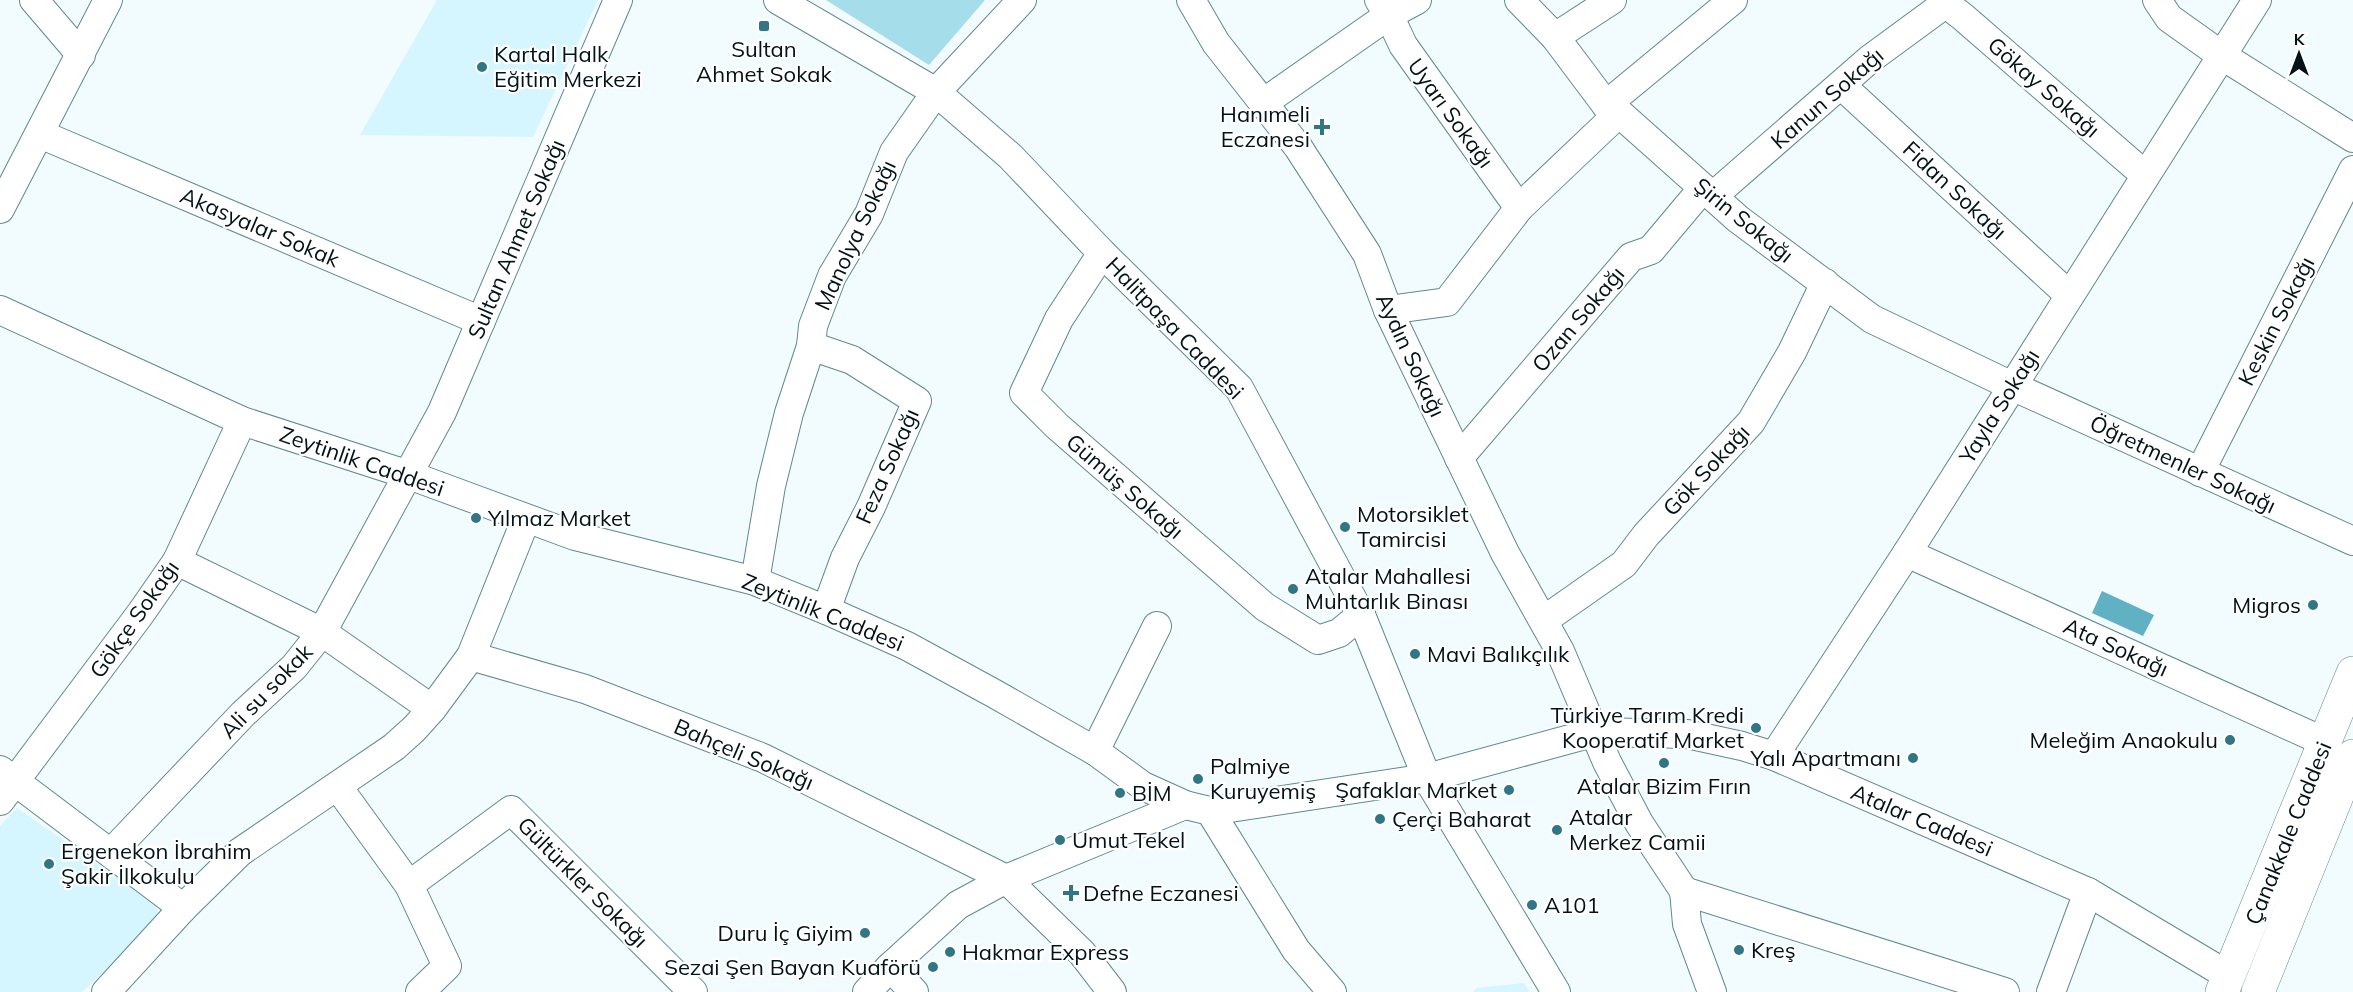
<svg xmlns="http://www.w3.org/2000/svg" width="2353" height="992" font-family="Mulish,sans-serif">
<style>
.built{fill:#d5f6fe}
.green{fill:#a5ddea}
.water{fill:#61b1c4}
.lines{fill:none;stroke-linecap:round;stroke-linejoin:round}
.minor-casing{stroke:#5e8994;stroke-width:30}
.major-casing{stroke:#5e8994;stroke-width:34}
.minor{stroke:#fff;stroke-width:28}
.major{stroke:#fff;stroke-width:33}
.poi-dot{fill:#317685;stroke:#fff;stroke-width:2}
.labels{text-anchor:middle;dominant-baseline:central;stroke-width:4.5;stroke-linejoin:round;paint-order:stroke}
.poi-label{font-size:22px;fill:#021216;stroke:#fff;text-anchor:start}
.street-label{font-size:22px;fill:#021216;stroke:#fff}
</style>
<rect width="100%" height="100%" fill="#f2fbfd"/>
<g class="built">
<polygon points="437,0 598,0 533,137 360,135"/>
<polygon points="17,808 154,903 159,913 155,923 82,992 0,992 0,826"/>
<polygon points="1524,983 1530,992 1473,992 1476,988"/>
</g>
<polygon class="green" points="826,0 985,0 929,65"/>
<polygon class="water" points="2102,591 2154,615 2143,636 2092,613"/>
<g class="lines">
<defs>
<g id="minor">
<polyline points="34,0 81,55"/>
<polyline points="778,0 936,92 1011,157 1102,253 1239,388 1361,615 1427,778 1556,992"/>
<polyline points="1191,0 1216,43 1298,147 1367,254 1388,310 1505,553 1560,651 1607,762 1639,823 1684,891"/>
<polyline points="1379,0 1389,15 1403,45 1519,208"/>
<polyline points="1519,0 1555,37 1606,105 1619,113 1738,219 1872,319 2012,386 2353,541"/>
<polyline points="1941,0 1963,17 2145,175"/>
<polyline points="2157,0 2169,18 2221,55 2353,138"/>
<polyline points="1555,37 1612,0"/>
<polyline points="1841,85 2069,295"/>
<polyline points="1263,103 1389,15 1417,0"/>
<polyline points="1606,105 1733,0"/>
<polyline points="40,134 481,321"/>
<polyline points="1713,196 1870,59 1945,4"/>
<polyline points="0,209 108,0"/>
<polyline points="1102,253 1059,319 1024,393 1057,426 1265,607 1318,640 1339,633 1361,615"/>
<polyline points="0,310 242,421 409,475 575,536 755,581 826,610 907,646 995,694 1095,751 1143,786 1185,805"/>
<polyline points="1388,310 1447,302 1519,208 1619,113"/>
<polyline points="811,346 852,360 917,401 871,507 845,558 826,610"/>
<polyline points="1459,458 1631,257 1651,250 1703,188"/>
<polyline points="2200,472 2353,170"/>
<polyline points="1907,553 2325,742"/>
<polyline points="177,561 322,632 432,709"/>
<polyline points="755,581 771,486 789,413 811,346 813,326 832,276 869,214 894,152 936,92 1022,0"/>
<polyline points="1544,620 1624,564 1646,535 1751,422 1792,352 1825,283"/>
<polyline points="471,656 585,689 763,758 1006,879 1082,953 1112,992"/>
<polyline points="1095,751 1157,626"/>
<polyline points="1774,756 1907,553 2257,0"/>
<polyline points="0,770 183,908"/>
<polyline points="338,787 409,885 447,966 420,992"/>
<polyline points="0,801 141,613 177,561 242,421"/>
<polyline points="1210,811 1296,950 1332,992"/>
<polyline points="111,853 243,714 294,667 322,632 442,412 618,0"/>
<polyline points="409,885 511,810 693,992"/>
<polyline points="890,967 914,992"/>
<polyline points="106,992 183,908 240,852 394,747 414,729 432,709 471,656 526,519"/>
<polyline points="867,992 890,967 958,905 1006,879 1185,805 1210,811 1427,778 1596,732 1687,734 1742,746 1774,756 2088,892 2229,976"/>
<polyline points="1712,992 1687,924 1684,891 2005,992"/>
<polyline points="2051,992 2088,892"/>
</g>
<g id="major">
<polyline points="2222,992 2353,673"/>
<polyline points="2258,992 2353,756"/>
</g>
</defs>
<use href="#minor" class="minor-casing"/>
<use href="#major" class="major-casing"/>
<use href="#minor" class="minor"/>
<use href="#major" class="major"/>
</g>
<g class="poi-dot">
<rect x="758" y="20" width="12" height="12" rx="3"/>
<circle cx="482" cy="67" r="6"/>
<path d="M1319 118h6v6h6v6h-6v6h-6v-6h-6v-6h6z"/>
<circle cx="476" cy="518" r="6"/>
<circle cx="1345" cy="527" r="6"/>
<circle cx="1293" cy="589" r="6"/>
<circle cx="2313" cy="605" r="6"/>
<circle cx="1415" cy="654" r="6"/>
<circle cx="1756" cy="728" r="6"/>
<circle cx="2230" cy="740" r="6"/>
<circle cx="1913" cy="758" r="6"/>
<circle cx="1664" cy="763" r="6"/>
<circle cx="1198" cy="779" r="6"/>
<circle cx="1509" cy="790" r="6"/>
<circle cx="1120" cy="793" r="6"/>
<circle cx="1380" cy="819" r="6"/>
<circle cx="1557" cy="830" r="6"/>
<circle cx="1060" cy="840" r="6"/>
<circle cx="49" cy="864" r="6"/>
<path d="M1068 884h6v6h6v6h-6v6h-6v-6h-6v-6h6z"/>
<circle cx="1532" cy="905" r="6"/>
<circle cx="865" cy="933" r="6"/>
<circle cx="1739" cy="950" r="6"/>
<circle cx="950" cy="952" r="6"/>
<circle cx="933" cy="967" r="6"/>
</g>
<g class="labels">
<g class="poi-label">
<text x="764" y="49" text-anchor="middle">Sultan<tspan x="764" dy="25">Ahmet Sokak</tspan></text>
<text x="494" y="54">Kartal Halk<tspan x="494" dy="25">Eğitim Merkezi</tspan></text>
<text x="1310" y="114" text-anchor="end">Hanımeli<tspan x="1310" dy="25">Eczanesi</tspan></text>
<text x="1357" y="514">Motorsiklet<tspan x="1357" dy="25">Tamircisi</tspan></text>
<text x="488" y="518">Yılmaz Market</text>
<text x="1305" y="576">Atalar Mahallesi<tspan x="1305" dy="25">Muhtarlık Binası</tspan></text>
<text x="2301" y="605" text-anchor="end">Migros</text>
<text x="1427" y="654">Mavi Balıkçılık</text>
<text x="1744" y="715" text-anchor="end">Türkiye Tarım Kredi<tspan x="1744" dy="25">Kooperatif Market</tspan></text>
<text x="2218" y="740" text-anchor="end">Meleğim Anaokulu</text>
<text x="1901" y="758" text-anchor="end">Yalı Apartmanı</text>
<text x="1210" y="766">Palmiye<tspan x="1210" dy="25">Kuruyemiş</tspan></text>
<text x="1664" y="786" text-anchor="middle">Atalar Bizim Fırın</text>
<text x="1497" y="790" text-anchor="end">Şafaklar Market</text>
<text x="1132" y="793">BİM</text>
<text x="1569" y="817">Atalar<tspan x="1569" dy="25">Merkez Camii</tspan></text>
<text x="1392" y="819">Çerçi Baharat</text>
<text x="1072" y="840">Umut Tekel</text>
<text x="61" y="851">Ergenekon İbrahim<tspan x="61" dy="25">Şakir İlkokulu</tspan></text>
<text x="1083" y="893">Defne Eczanesi</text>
<text x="1544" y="905">A101</text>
<text x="853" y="933" text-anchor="end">Duru İç Giyim</text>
<text x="1751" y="950">Kreş</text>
<text x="962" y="952">Hakmar Express</text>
<text x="921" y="967" text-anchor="end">Sezai Şen Bayan Kuaförü</text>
</g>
<g class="street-label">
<text transform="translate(2044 87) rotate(41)">Gökay Sokağı</text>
<text transform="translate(1827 98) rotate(-41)">Kanun Sokağı</text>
<text transform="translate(1451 113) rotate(54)">Uyarı Sokağı</text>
<text transform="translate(1955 190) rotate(43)">Fidan Sokağı</text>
<text transform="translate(1744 220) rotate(39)">Şirin Sokağı</text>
<text transform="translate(260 227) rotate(23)">Akasyalar Sokak</text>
<text transform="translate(855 235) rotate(-65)">Manolya Sokağı</text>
<text transform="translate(516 239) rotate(-67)">Sultan Ahmet Sokağı</text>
<text transform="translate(1578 319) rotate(-50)">Ozan Sokağı</text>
<text transform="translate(2276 321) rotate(-63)">Keskin Sokağı</text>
<text transform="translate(1175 328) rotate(46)">Halitpaşa Caddesi</text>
<text transform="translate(1411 355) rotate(65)">Aydın Sokağı</text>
<text transform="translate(1999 406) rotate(-58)">Yayla Sokağı</text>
<text transform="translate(362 461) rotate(19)">Zeytinlik Caddesi</text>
<text transform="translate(2183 464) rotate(25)">Öğretmenler Sokağı</text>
<text transform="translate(887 466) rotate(-66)">Feza Sokağı</text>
<text transform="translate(1706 470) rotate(-47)">Gök Sokağı</text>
<text transform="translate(1125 486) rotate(41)">Gümüş Sokağı</text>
<text transform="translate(823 612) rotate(22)">Zeytinlik Caddesi</text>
<text transform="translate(134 619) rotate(-55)">Gökçe Sokağı</text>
<text transform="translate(2116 647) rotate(24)">Ata Sokağı</text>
<text transform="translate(266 691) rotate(-46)">Ali su sokak</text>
<text transform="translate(744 754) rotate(23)">Bahçeli Sokağı</text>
<text transform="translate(1922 820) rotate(23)">Atalar Caddesi</text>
<text transform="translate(2288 833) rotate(-68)">Çanakkale Caddesi</text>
<text transform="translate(583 882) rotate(45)">Gültürkler Sokağı</text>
</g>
</g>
<g transform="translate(2299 54)" stroke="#ffffff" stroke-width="4.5" paint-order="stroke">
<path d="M0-4.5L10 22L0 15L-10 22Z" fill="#021216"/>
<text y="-9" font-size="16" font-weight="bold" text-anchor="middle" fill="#021216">K</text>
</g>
</svg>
